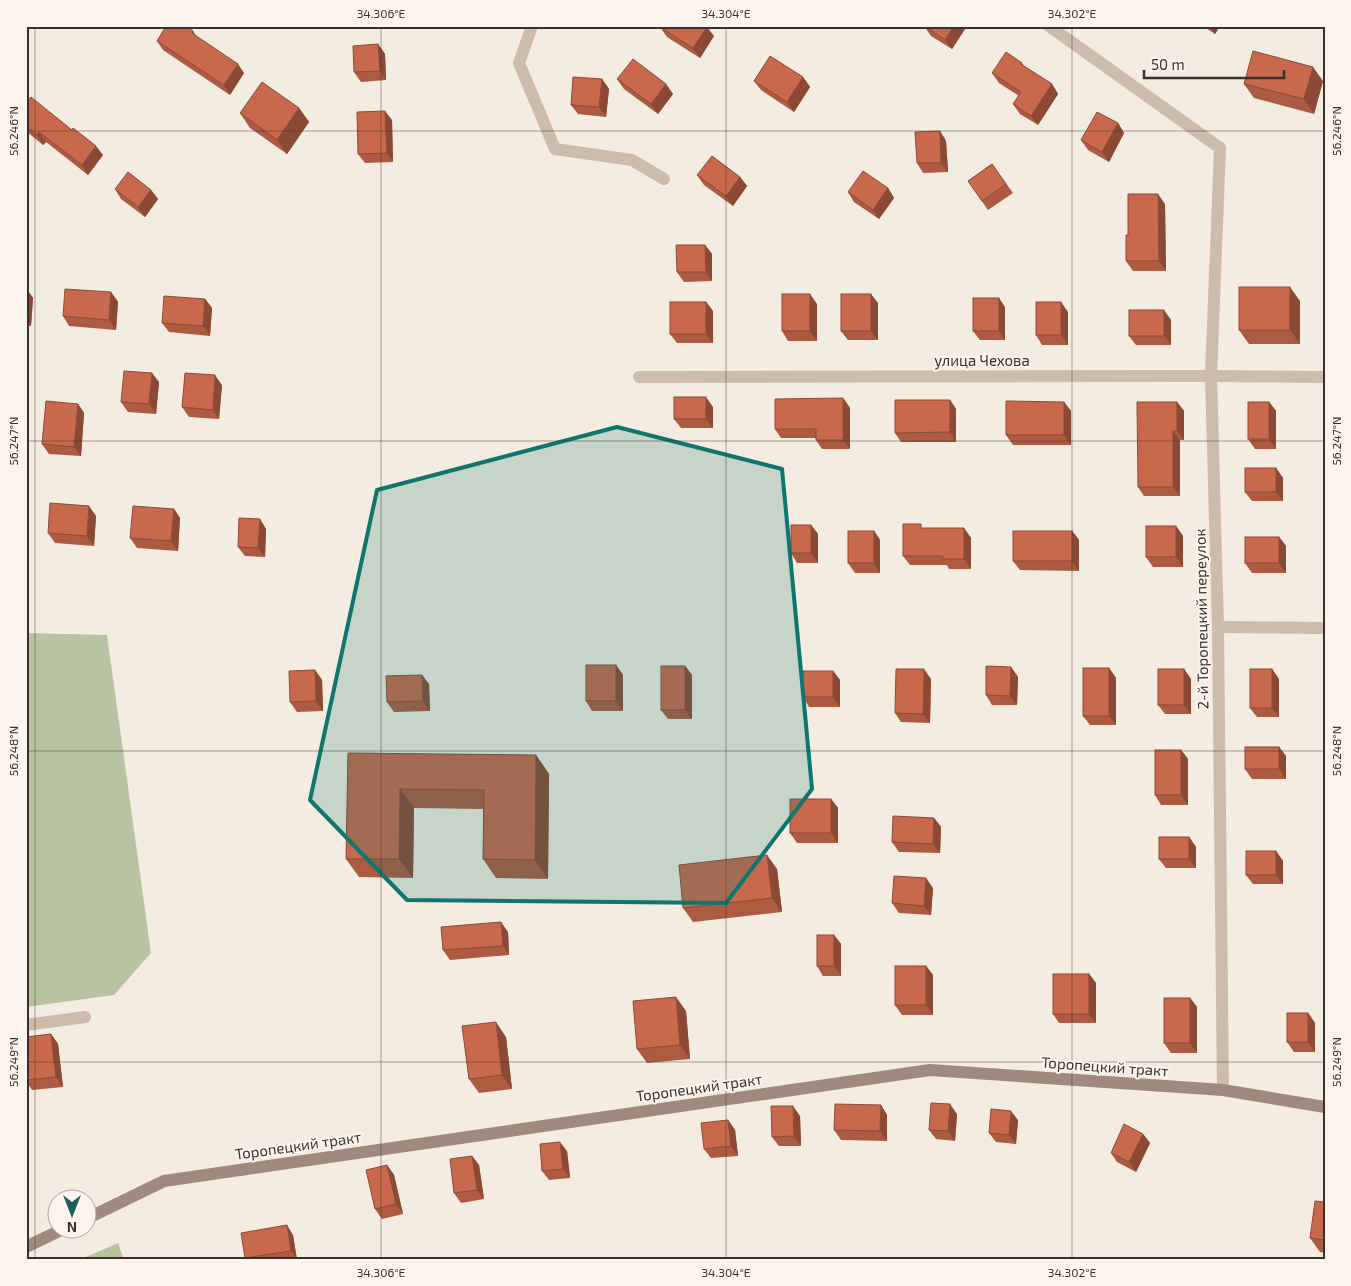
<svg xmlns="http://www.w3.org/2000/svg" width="1351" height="1286" font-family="'Exo 2',sans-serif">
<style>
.green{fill:#b8c4a0}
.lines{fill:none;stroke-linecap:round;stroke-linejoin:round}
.minor{stroke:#cdbbac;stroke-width:12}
.secondary{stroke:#a18a7d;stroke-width:12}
.wall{fill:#ac5a40}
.shaded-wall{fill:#8c4a34}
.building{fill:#c8694b;stroke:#8c4a34}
.marked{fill:#0f766e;fill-opacity:0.2;stroke:#0f766e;stroke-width:4;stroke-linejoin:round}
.ticks{fill:none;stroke:#3b302b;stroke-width:1;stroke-opacity:0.45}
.labels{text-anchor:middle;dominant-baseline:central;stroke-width:4;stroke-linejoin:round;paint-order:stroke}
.street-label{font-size:15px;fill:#3b302b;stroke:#fbf5ee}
.neatline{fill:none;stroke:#3b302b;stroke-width:2}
.ticks-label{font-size:12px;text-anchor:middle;fill:#3b302b}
</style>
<rect width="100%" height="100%" fill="#f4ebe1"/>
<g class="green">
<polygon points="26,633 107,635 151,953 114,995 26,1007"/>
<polygon points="118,1243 124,1260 79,1260"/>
</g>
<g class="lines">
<g class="minor">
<polyline points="532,26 519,63 555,149 632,160 664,179"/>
<polyline points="1049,26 1220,148 1211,376 1218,627 1223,1090"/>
<polyline points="639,377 1211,376 1325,377"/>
<polyline points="1218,627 1325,628"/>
<polyline points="26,1025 85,1017"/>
</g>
<g class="secondary">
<polyline points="88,1218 164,1181 930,1070 1223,1090 1325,1107"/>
<polyline points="26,1247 65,1228"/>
</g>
</g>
<g class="wall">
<polygon points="924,26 965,29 952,49 931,36"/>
<polygon points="1203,26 1220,26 1215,34"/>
<polygon points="660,27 714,36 700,58 667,37"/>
<polygon points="193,31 197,37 244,73 230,95 163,50 157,41"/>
<polygon points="378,44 385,54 386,80 361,82 354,72"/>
<polygon points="1022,63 1025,67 1052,84 1058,94 1038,125 1020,114 1013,104 1019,96 999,83 992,73"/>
<polygon points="803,77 810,87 794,112 761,90 754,81"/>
<polygon points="602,79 609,89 606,117 578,114 571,105"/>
<polygon points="617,79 666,84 673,94 658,114 624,89"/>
<polygon points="1323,81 1314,114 1254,98 1244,84"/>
<polygon points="26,103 103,155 88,175 46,142 43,145 26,131"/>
<polygon points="299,108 309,122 287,154 250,128 240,113"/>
<polygon points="392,120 393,162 365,163 358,154"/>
<polygon points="1118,123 1124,133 1109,162 1088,150 1081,140"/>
<polygon points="940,131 946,141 948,172 923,173 917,163"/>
<polygon points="992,164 1013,193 988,210 968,181"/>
<polygon points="697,175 740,177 747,186 733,206 704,185"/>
<polygon points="888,188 894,198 879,219 854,202 848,192"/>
<polygon points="115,189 151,190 158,199 145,217 121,199"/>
<polygon points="1165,204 1166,271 1133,271 1126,261 1128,235"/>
<polygon points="705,245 712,254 712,281 684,282 677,272"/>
<polygon points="26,288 33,298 31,326 26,326"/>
<polygon points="111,292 118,302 116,330 69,326 63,316"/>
<polygon points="205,299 212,308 210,336 169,332 162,323"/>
<polygon points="1300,301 1300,344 1249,344 1239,330"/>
<polygon points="706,302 713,311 713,343 677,343 670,334"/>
<polygon points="878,303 878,340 848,340 841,331"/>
<polygon points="817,304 817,341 788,341 782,331"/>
<polygon points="1005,307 1005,340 980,340 973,331"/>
<polygon points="1068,312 1068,345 1042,345 1036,335"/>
<polygon points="1171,320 1171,345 1136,345 1129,336"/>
<polygon points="159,382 156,414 128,412 121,402"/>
<polygon points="222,385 219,419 189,417 182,407"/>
<polygon points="843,398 850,408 850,449 822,449 816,440 816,438 781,438 775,429"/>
<polygon points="950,400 956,409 956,442 901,442 895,433"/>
<polygon points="1064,402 1071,411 1071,445 1013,445 1006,435"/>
<polygon points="1177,402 1184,411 1184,440 1180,440 1180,496 1144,496 1138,487"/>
<polygon points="1269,402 1276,411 1276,449 1255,449 1248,439"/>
<polygon points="78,404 84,413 81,456 49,454 42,444"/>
<polygon points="713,407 713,428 681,428 674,419"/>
<polygon points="1276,468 1283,478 1283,501 1252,501 1245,492"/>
<polygon points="174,509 180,518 178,551 137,548 130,538"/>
<polygon points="96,516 94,546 55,543 48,533"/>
<polygon points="260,519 266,529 265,557 245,556 238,547"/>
<polygon points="811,525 818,534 818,563 797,563 791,553"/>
<polygon points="1176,526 1183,536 1183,567 1153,567 1146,557"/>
<polygon points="924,528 964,528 971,538 971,569 949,569 947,565 910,565 903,556"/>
<polygon points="874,531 880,540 880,573 855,573 848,563"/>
<polygon points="1072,531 1079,540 1079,571 1020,570 1013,561"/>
<polygon points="1279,537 1286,546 1286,573 1252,573 1245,563"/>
<polygon points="616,665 623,675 623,711 592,711 586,701"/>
<polygon points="685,666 692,675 692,719 668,719 661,710"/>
<polygon points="1011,667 1018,677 1017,705 992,705 986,695"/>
<polygon points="1109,668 1116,678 1116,725 1090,725 1083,716"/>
<polygon points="1184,669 1191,679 1191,714 1165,714 1158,705"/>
<polygon points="1272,669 1279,679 1279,717 1257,717 1250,708"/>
<polygon points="315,670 322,680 323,711 297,712 290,702"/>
<polygon points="833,671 840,680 840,707 809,707 803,697"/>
<polygon points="422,675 429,684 430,711 394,712 387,702"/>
<polygon points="931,679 930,723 901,722 895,713"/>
<polygon points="1279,747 1286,756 1286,779 1252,779 1245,769"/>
<polygon points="1181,750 1188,759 1188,805 1161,805 1155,795"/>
<polygon points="348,753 536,755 549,774 548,879 496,878 483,859 483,809 414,808 413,878 359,877 346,859"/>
<polygon points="831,799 838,808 838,843 797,843 790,833"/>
<polygon points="934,818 941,827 940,853 899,852 892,842"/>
<polygon points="1189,837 1196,847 1196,868 1166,868 1159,859"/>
<polygon points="1276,851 1283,861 1283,884 1253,884 1246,875"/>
<polygon points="777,869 782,912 693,922 683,908"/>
<polygon points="933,888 931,915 899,913 892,903"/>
<polygon points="508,932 509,955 450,960 443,950"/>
<polygon points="834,935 841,944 841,976 823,976 817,966"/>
<polygon points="926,966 933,975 933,1015 902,1015 895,1005"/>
<polygon points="1089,974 1096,983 1096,1023 1059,1023 1053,1014"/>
<polygon points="1190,998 1197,1007 1197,1053 1171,1053 1164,1043"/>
<polygon points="686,1011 690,1059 647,1063 637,1049"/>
<polygon points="1308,1013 1315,1023 1315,1052 1294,1052 1287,1042"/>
<polygon points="51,1034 58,1044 63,1087 32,1090 26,1081 26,1037"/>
<polygon points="506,1037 512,1089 479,1093 469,1079"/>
<polygon points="881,1105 887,1115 887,1141 841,1140 834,1130"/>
<polygon points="957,1114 955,1141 936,1139 929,1130"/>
<polygon points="800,1116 801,1146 779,1146 772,1137"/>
<polygon points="728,1120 735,1130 738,1156 711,1158 704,1149"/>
<polygon points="1018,1120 1016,1144 996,1142 989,1133"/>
<polygon points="1143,1134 1150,1143 1136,1172 1117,1162 1111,1153"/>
<polygon points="567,1151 570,1178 549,1180 542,1171"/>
<polygon points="472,1156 479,1165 484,1199 461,1203 454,1193"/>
<polygon points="387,1165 394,1175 403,1214 382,1219 375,1209"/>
<polygon points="1325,1202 1325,1253 1320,1252 1310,1238"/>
<polygon points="293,1235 297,1260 246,1260 245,1258"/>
</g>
<g class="shaded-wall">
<polygon points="954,26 963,26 965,29 952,49 945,40"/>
<polygon points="1209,26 1220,26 1215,34"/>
<polygon points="707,27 714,36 700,58 693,48"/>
<polygon points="378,44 385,54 386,80 380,71"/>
<polygon points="238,64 244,73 230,95 224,85"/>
<polygon points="1313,67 1323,81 1314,114 1304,99"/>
<polygon points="803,77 810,87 794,112 787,102"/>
<polygon points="602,79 609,89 606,117 599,107"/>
<polygon points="666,84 673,94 658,114 651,104"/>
<polygon points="1052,84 1058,94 1038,125 1031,116"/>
<polygon points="299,108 309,122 287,154 277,140"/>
<polygon points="385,111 392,120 393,162 387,153"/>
<polygon points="1118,123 1124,133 1109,162 1102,152"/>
<polygon points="940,131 946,141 948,172 941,163"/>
<polygon points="39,132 46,142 43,145 37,135"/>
<polygon points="96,146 103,155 88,175 82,165"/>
<polygon points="740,177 747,186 733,206 726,196"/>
<polygon points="888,188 894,198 879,219 873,210"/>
<polygon points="151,190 158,199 145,217 138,207"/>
<polygon points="1158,194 1165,204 1166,271 1159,261"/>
<polygon points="705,245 712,254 712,281 706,272"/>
<polygon points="1290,287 1300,301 1300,344 1290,330"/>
<polygon points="26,288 33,298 31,326 26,320"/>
<polygon points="111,292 118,302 116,330 109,320"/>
<polygon points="810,294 817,304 817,341 810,331"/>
<polygon points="871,294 878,303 878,340 871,331"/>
<polygon points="999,298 1005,307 1005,340 999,331"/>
<polygon points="205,299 212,308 210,336 203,326"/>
<polygon points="706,302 713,311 713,343 706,334"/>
<polygon points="1061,302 1068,312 1068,345 1061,335"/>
<polygon points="1164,310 1171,320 1171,345 1164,336"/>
<polygon points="152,373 159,382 156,414 149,404"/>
<polygon points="215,375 222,385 219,419 213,410"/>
<polygon points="706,397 713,407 713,428 706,419"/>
<polygon points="843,398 850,408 850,449 843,440"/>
<polygon points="950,400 956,409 956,442 950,432"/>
<polygon points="1064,402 1071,411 1071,445 1064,435"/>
<polygon points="1177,402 1184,411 1184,440 1177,431"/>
<polygon points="1269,402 1276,411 1276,449 1269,439"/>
<polygon points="78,404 84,413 81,456 74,447"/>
<polygon points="1173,431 1180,440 1180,496 1173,487"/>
<polygon points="1276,468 1283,478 1283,501 1276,492"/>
<polygon points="89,506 96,516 94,546 87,536"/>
<polygon points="174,509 180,518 178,551 171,541"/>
<polygon points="260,519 266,529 265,557 258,548"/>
<polygon points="811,525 818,534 818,563 811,553"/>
<polygon points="1176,526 1183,536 1183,567 1176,557"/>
<polygon points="964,528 971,538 971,569 964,559"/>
<polygon points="874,531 880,540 880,573 874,563"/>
<polygon points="1072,531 1079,540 1079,571 1072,561"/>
<polygon points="1279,537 1286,546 1286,573 1279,563"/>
<polygon points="616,665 623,675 623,711 616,701"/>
<polygon points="685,666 692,675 692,719 685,710"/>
<polygon points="1011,667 1018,677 1017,705 1010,696"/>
<polygon points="1109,668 1116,678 1116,725 1109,716"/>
<polygon points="924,669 931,679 930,723 923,714"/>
<polygon points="1184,669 1191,679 1191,714 1184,705"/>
<polygon points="1272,669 1279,679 1279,717 1272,708"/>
<polygon points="315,670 322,680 323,711 316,701"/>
<polygon points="833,671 840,680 840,707 833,697"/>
<polygon points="422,675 429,684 430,711 423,701"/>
<polygon points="1279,747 1286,756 1286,779 1279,769"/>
<polygon points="1181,750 1188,759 1188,805 1181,795"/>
<polygon points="536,755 549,774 548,879 535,860"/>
<polygon points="400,789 414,808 413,878 399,859"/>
<polygon points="831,799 838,808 838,843 831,833"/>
<polygon points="934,818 941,827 940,853 933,844"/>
<polygon points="1189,837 1196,847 1196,868 1189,859"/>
<polygon points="1276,851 1283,861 1283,884 1276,875"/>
<polygon points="767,855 777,869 782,912 772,898"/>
<polygon points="926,878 933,888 931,915 924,906"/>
<polygon points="501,922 508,932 509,955 503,946"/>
<polygon points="834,935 841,944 841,976 834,966"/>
<polygon points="926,966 933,975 933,1015 926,1005"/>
<polygon points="1089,974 1096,983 1096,1023 1089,1014"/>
<polygon points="676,997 686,1011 690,1059 680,1045"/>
<polygon points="1190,998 1197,1007 1197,1053 1190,1043"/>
<polygon points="1308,1013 1315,1023 1315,1052 1308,1042"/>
<polygon points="496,1022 506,1037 512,1089 502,1075"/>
<polygon points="51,1034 58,1044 63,1087 56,1077"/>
<polygon points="950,1104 957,1114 955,1141 948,1131"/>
<polygon points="881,1105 887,1115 887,1141 880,1131"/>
<polygon points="793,1106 800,1116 801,1146 794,1136"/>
<polygon points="1011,1111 1018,1120 1016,1144 1009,1135"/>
<polygon points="728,1120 735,1130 738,1156 731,1146"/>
<polygon points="1143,1134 1150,1143 1136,1172 1129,1162"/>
<polygon points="560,1142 567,1151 570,1178 563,1169"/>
<polygon points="472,1156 479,1165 484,1199 477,1190"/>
<polygon points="387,1165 394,1175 403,1214 396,1204"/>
<polygon points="287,1225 293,1235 297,1260 291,1251"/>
</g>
<g class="building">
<polygon points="166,26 186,26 193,31 192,33 238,64 224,85 157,41"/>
<polygon points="661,26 707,26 707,27 693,48 660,27"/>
<polygon points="925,26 954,26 945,40"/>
<polygon points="378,44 380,71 354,72 353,46"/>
<polygon points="1253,51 1313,67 1304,99 1244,84"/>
<polygon points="1006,52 1022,63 1021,64 1052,84 1031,116 1013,104 1021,92 992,73"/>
<polygon points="770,56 803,77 787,102 754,81"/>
<polygon points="633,59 666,84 651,104 617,79"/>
<polygon points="573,77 602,79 599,107 571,105"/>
<polygon points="262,82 299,108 277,140 240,113"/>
<polygon points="31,97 72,130 73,128 96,146 82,165 39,132 37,135 26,127 26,103"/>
<polygon points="385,111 387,153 358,154 357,112"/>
<polygon points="1097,112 1118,123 1102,152 1081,140"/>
<polygon points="940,131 941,163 917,163 915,132"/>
<polygon points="712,156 740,177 726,196 697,175"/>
<polygon points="992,164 1006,184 982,201 968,181"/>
<polygon points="863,171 888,188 873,210 848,192"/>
<polygon points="128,172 151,190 138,207 115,189"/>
<polygon points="1128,194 1158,194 1159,261 1126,261 1126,235 1128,235"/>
<polygon points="676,245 705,245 706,272 677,272"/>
<rect x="1239" y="287" width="51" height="43"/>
<polygon points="65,289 111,292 109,320 63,316"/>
<rect x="782" y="294" width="28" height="37"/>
<rect x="841" y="294" width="30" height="37"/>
<polygon points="164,296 205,299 203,326 162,323"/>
<rect x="973" y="298" width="26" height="33"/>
<rect x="670" y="302" width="36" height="32"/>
<rect x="1036" y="302" width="25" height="33"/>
<rect x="1129" y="310" width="35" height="26"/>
<polygon points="124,371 152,373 149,404 121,402"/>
<polygon points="185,373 215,375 213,410 182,407"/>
<rect x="674" y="397" width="32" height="22"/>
<polygon points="843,398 843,440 816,440 816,429 775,429 775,399"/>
<polygon points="895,400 950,400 950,432 895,433"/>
<polygon points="46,401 78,404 74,447 42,444"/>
<polygon points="1006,401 1064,402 1064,435 1006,435"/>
<polygon points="1137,402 1177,402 1177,431 1173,431 1173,487 1138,487"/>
<rect x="1248" y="402" width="21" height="37"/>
<rect x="1245" y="468" width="31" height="24"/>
<polygon points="50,503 89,506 87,536 48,533"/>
<polygon points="133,506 174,509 171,541 130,538"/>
<polygon points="239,518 260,519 258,548 238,547"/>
<polygon points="903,524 921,524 921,528 964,528 964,559 943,559 943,556 903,556"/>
<rect x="791" y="525" width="20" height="28"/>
<rect x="1146" y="526" width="30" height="31"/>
<rect x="848" y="531" width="26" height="32"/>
<rect x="1013" y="531" width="59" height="30"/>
<rect x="1245" y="537" width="34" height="26"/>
<rect x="586" y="665" width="30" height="36"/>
<rect x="661" y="666" width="24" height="44"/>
<polygon points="986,666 1011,667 1010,696 986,695"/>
<rect x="1083" y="668" width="26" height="48"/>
<polygon points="896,669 924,669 923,714 895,713"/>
<rect x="1158" y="669" width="26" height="36"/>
<rect x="1250" y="669" width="22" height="39"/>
<polygon points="315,670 316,701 290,702 289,671"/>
<rect x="803" y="671" width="30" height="26"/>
<polygon points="422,675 423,701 387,702 386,676"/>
<rect x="1245" y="747" width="34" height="22"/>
<rect x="1155" y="750" width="26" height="45"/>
<polygon points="348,753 536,755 535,860 483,859 484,790 400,789 399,859 346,859"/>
<rect x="790" y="799" width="41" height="34"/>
<polygon points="893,816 934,818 933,844 892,842"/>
<rect x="1159" y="837" width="30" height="22"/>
<rect x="1246" y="851" width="30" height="24"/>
<polygon points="767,855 772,898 683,908 679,865"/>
<polygon points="894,876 926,878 924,906 892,903"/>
<polygon points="501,922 503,946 443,950 441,927"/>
<rect x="817" y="935" width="17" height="31"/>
<rect x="895" y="966" width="31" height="39"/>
<rect x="1053" y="974" width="36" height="40"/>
<polygon points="676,997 680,1045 637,1049 633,1001"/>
<rect x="1164" y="998" width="26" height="45"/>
<rect x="1287" y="1013" width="21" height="29"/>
<polygon points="496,1022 502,1075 469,1079 462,1026"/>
<polygon points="51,1034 56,1077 26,1080 26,1037"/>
<polygon points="931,1103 950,1104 948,1131 929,1130"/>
<polygon points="835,1104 881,1105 880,1131 834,1130"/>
<polygon points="771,1106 793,1106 794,1136 772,1137"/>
<polygon points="991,1109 1011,1111 1009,1135 989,1133"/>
<polygon points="728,1120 731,1146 704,1149 701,1123"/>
<polygon points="1124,1124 1143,1134 1129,1162 1111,1153"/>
<polygon points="560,1142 563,1169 542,1171 540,1144"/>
<polygon points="472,1156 477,1190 454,1193 450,1159"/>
<polygon points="387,1165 396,1204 375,1209 366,1170"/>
<polygon points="1315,1201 1325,1202 1325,1240 1310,1238"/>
<polygon points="287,1225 291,1251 245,1258 241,1233"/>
</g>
<path class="marked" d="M 617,427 L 782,469 L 812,789 L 726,903 L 407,900 L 310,800 L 377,490 Z"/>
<path class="ticks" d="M 35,26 L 35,1260M 381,26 L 381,1260M 726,26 L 726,1260M 1072,26 L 1072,1260M 26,131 L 1325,131M 26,441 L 1325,441M 26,751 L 1325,751M 26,1062 L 1325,1062"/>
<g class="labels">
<g class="street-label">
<text x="982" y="360">улица Чехова</text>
<text transform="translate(1201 619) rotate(-91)">2-й Торопецкий переулок</text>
<text transform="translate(1105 1066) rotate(4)">Торопецкий тракт</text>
<text transform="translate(699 1087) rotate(-8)">Торопецкий тракт</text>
<text transform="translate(298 1145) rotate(-8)">Торопецкий тракт</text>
</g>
</g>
<rect width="1351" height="1286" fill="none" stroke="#fbf5ee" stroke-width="55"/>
<g transform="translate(72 1214) rotate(180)"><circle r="24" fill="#fbf5ee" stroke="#aea6a0"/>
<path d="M0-4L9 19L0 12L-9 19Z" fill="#1f5a5e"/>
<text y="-8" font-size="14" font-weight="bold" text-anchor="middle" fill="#3b302b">N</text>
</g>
<path d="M1144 70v8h140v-8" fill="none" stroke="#3b302b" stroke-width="2.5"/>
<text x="1151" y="70" font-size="15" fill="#3b302b" stroke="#fbf5ee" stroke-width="4" paint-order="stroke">50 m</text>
<rect x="28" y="28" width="1296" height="1230" class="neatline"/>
<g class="ticks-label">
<text x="381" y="18">34.306°E</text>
<text x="726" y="18">34.304°E</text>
<text x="1072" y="18">34.302°E</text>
<text transform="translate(1337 131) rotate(-90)" y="4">56.246°N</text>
<text transform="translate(14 131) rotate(-90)" y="4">56.246°N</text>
<text transform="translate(1337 441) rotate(-90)" y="4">56.247°N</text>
<text transform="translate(14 441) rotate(-90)" y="4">56.247°N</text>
<text transform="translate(1337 751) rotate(-90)" y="4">56.248°N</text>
<text transform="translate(14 751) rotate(-90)" y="4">56.248°N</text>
<text transform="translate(1337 1062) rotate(-90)" y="4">56.249°N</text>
<text transform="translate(14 1062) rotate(-90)" y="4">56.249°N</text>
<text x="381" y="1277">34.306°E</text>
<text x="726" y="1277">34.304°E</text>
<text x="1072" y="1277">34.302°E</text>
</g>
</svg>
